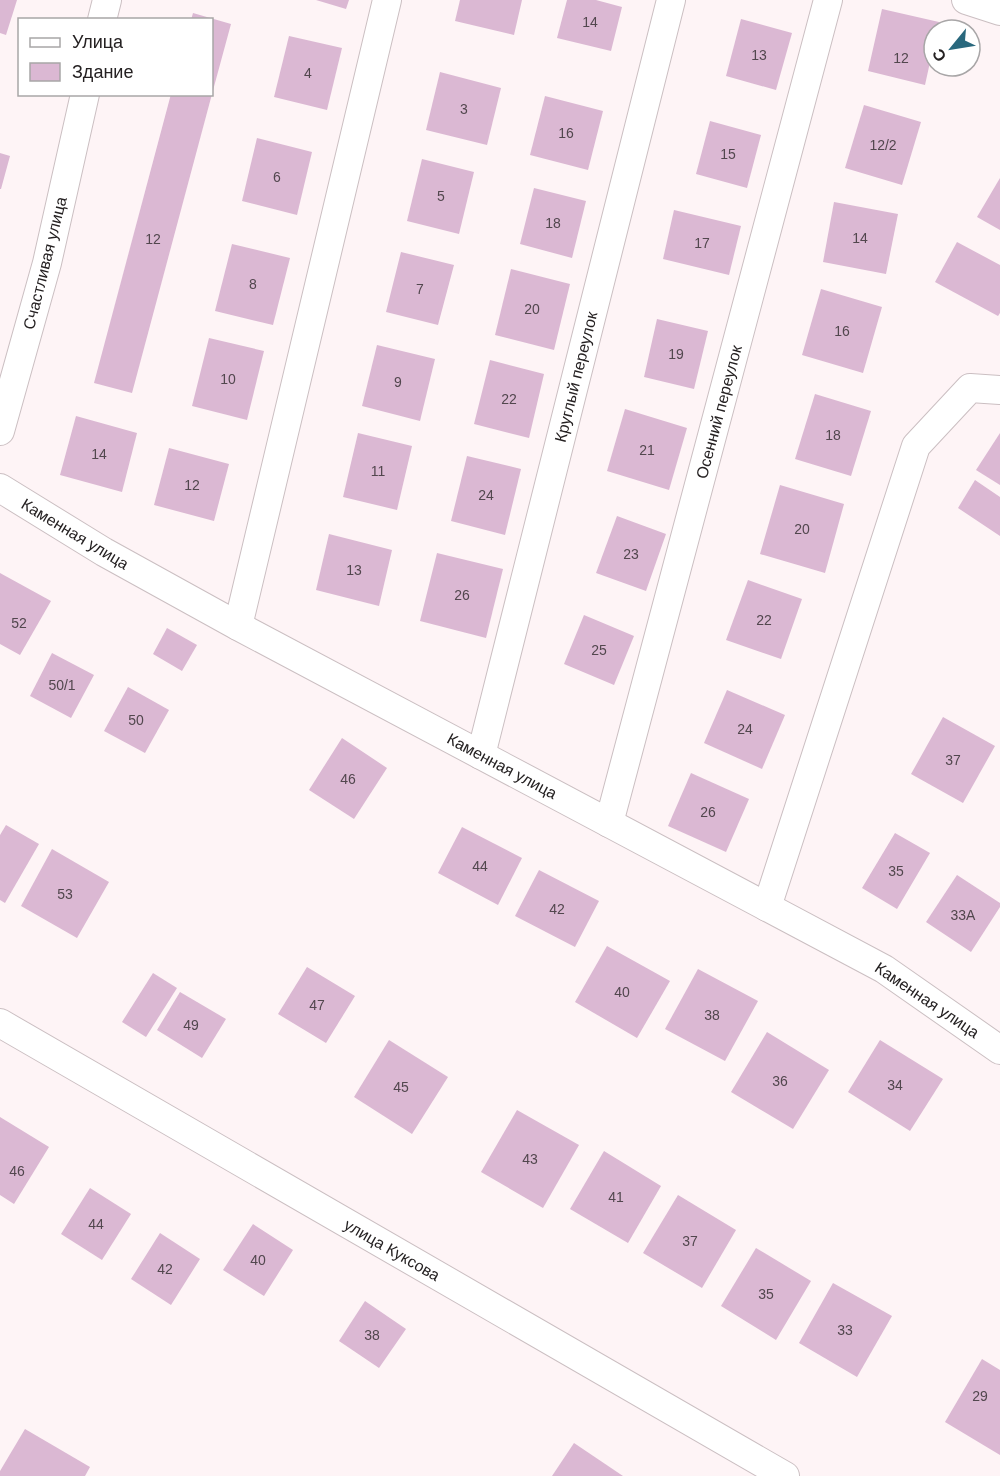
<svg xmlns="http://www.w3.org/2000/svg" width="1000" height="1476" font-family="Helvetica,sans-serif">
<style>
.building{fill:#dbb8d3}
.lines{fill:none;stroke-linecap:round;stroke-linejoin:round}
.street-casing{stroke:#cbbfc2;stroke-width:30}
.street{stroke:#fff;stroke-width:28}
.labels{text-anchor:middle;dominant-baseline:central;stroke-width:4.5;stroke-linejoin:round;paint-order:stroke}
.number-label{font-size:14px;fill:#52474e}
.street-label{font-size:16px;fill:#252122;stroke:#fff}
</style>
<rect width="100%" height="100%" fill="#fef4f6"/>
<g class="building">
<polygon points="0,0 17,0 6,35 0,33"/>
<polygon points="316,0 349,0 346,9"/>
<polygon points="460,0 522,0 514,35 455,21"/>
<polygon points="567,0 596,0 622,7 611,51 557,38"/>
<polygon points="882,9 939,22 937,30 934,30 934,44 925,85 868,71"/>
<polygon points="193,13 231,24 212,94 212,20 191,20"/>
<polygon points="741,19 792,33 776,90 726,76"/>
<polygon points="289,36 342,48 327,110 274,97"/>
<polygon points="440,72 501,88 487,145 426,130"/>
<polygon points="171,94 212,94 132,393 94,383"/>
<polygon points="545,96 603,111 588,170 530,155"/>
<polygon points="864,105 921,122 902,185 845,168"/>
<polygon points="710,121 761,135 747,188 696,174"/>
<polygon points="257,138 312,152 297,215 242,201"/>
<polygon points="0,153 10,156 1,189 0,189"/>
<polygon points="422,159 474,172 459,234 407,221"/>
<polygon points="1000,178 1000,230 977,217"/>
<polygon points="534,188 586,201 572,258 520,244"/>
<polygon points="834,202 898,214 886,274 823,262"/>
<polygon points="674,210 741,226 729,275 663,259"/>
<polygon points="957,242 1000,265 1000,313 998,316 935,282"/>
<polygon points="232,244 290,258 273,325 215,311"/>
<polygon points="401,252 454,265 438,325 386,312"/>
<polygon points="511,269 570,284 554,350 495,335"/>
<polygon points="821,289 882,307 863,373 802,355"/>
<polygon points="657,319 708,331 694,389 644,377"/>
<polygon points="209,338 264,351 247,420 192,406"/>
<polygon points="377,345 435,359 420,421 362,406"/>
<polygon points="490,360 544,374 529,438 474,424"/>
<polygon points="815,394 871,411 851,476 795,459"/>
<polygon points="625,409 687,428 669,490 607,471"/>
<polygon points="76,416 137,433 122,492 60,475"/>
<polygon points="358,433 412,446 397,510 343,497"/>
<polygon points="1000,433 1000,485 976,470"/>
<polygon points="169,448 229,464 214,521 154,505"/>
<polygon points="467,456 521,469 505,535 451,521"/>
<polygon points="975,480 1000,497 1000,536 958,508"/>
<polygon points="780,485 844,504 825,573 760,554"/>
<polygon points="617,516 666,534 646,591 596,573"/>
<polygon points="329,534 392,550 379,606 316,590"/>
<polygon points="437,553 503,569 486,638 420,621"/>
<polygon points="0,573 51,601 20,655 0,644"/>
<polygon points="748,580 802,599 781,659 726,640"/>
<polygon points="584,615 634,636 614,685 564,664"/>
<polygon points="167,628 197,645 182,671 153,654"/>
<polygon points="52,653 94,675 71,718 30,696"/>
<polygon points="128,687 169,710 145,753 104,731"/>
<polygon points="727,690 785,715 762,769 704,743"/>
<polygon points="943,717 995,746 963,803 911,774"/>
<polygon points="342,738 387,768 354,819 309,790"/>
<polygon points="691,773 749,799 726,852 668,826"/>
<polygon points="6,825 39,844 5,903 0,900 0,835"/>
<polygon points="462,827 522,858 498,905 438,873"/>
<polygon points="895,833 930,853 897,909 862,888"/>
<polygon points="52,849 109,882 77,938 21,906"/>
<polygon points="539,870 599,901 575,947 515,916"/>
<polygon points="957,875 1000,903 1000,907 971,952 926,922"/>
<polygon points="607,946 670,981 637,1038 575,1002"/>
<polygon points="307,967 355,996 326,1043 278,1014"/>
<polygon points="698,969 758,1001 725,1061 665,1029"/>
<polygon points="153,973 177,988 146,1037 122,1022"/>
<polygon points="180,992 226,1019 202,1058 157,1030"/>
<polygon points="767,1032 829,1070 793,1129 731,1092"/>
<polygon points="389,1040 448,1077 412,1134 354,1097"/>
<polygon points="880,1040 943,1079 910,1131 848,1092"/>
<polygon points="517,1110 579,1145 543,1208 481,1172"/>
<polygon points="0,1117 49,1147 14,1204 0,1195"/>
<polygon points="604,1151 661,1186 628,1243 570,1209"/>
<polygon points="90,1188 131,1214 102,1260 61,1234"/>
<polygon points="678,1195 736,1230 702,1288 643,1253"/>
<polygon points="253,1224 293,1250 264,1296 223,1270"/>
<polygon points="160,1233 200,1259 171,1305 131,1279"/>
<polygon points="756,1248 811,1281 776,1340 721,1306"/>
<polygon points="833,1283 892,1316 857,1377 799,1343"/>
<polygon points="365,1301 406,1329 379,1368 339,1341"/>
<polygon points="982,1359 1000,1370 1000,1455 945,1422"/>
<polygon points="25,1429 90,1467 85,1476 0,1476 0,1471"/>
<polygon points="574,1443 623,1476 552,1476"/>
</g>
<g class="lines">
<defs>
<g id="street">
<polyline points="966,0 1000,11"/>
<polyline points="102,20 107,0"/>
<polyline points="0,431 47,263 85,94"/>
<polyline points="0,488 104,552 238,626 884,969 1000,1050"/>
<polyline points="238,626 387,0"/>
<polyline points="481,755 671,0"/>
<polyline points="609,823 828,0"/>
<polyline points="767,907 916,446 970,388 1000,390"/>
<polyline points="0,1023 785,1476"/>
</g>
</defs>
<use href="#street" class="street-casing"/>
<use href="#street" class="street"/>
</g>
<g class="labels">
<g class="number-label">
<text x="590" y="22">14</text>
<text x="759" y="55">13</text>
<text x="901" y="58">12</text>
<text x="308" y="73">4</text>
<text x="464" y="109">3</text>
<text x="566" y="133">16</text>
<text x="883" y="145">12/2</text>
<text x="728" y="154">15</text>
<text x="277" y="177">6</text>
<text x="441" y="196">5</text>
<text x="553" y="223">18</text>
<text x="860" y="238">14</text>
<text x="153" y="239">12</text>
<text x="702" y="243">17</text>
<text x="253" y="284">8</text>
<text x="420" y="289">7</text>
<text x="532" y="309">20</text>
<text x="842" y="331">16</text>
<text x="676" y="354">19</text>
<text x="228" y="379">10</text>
<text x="398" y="382">9</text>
<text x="509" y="399">22</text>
<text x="833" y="435">18</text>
<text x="647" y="450">21</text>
<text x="99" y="454">14</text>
<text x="378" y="471">11</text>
<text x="192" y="485">12</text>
<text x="486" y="495">24</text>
<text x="802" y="529">20</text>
<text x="631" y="554">23</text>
<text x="354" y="570">13</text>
<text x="462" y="595">26</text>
<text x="764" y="620">22</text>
<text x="19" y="623">52</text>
<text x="599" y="650">25</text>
<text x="62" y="685">50/1</text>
<text x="136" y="720">50</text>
<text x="745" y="729">24</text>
<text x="953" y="760">37</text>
<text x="348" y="779">46</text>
<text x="708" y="812">26</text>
<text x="480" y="866">44</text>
<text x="896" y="871">35</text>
<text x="65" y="894">53</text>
<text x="557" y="909">42</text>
<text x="963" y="915">33А</text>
<text x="622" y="992">40</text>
<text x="317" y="1005">47</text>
<text x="712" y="1015">38</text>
<text x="191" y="1025">49</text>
<text x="780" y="1081">36</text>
<text x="895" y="1085">34</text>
<text x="401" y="1087">45</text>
<text x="530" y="1159">43</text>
<text x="17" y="1171">46</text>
<text x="616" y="1197">41</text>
<text x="96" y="1224">44</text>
<text x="690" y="1241">37</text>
<text x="258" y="1260">40</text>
<text x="165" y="1269">42</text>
<text x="766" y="1294">35</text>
<text x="845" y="1330">33</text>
<text x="372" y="1335">38</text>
<text x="980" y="1396">29</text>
</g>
<g class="street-label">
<text transform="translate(45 263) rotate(-76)">Счастливая улица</text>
<text transform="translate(576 377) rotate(-76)">Круглый переулок</text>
<text transform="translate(719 412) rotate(-75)">Осенний переулок</text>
<text transform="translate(75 534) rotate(31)">Каменная улица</text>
<text transform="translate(502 766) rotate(28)">Каменная улица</text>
<text transform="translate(927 1000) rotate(34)">Каменная улица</text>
<text transform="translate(392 1250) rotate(30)">улица Куксова</text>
</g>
</g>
<rect x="18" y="18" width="195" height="78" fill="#ffffff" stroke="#a8a6a7" stroke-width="1.5"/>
<rect x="30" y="38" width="30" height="9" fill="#ffffff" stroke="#a8a6a7" stroke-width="1.5"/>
<text x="72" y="48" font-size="18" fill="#252122">Улица</text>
<rect x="30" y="63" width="30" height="18" fill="#dbb8d3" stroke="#a8a6a7" stroke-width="1.5"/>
<text x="72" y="78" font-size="18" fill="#252122">Здание</text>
<g transform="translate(952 48) rotate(240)"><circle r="28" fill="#ffffff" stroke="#a8a6a7" stroke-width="1.5"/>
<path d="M0-4.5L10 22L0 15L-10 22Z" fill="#29687d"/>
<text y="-9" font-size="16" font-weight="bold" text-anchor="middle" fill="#252122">С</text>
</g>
</svg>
